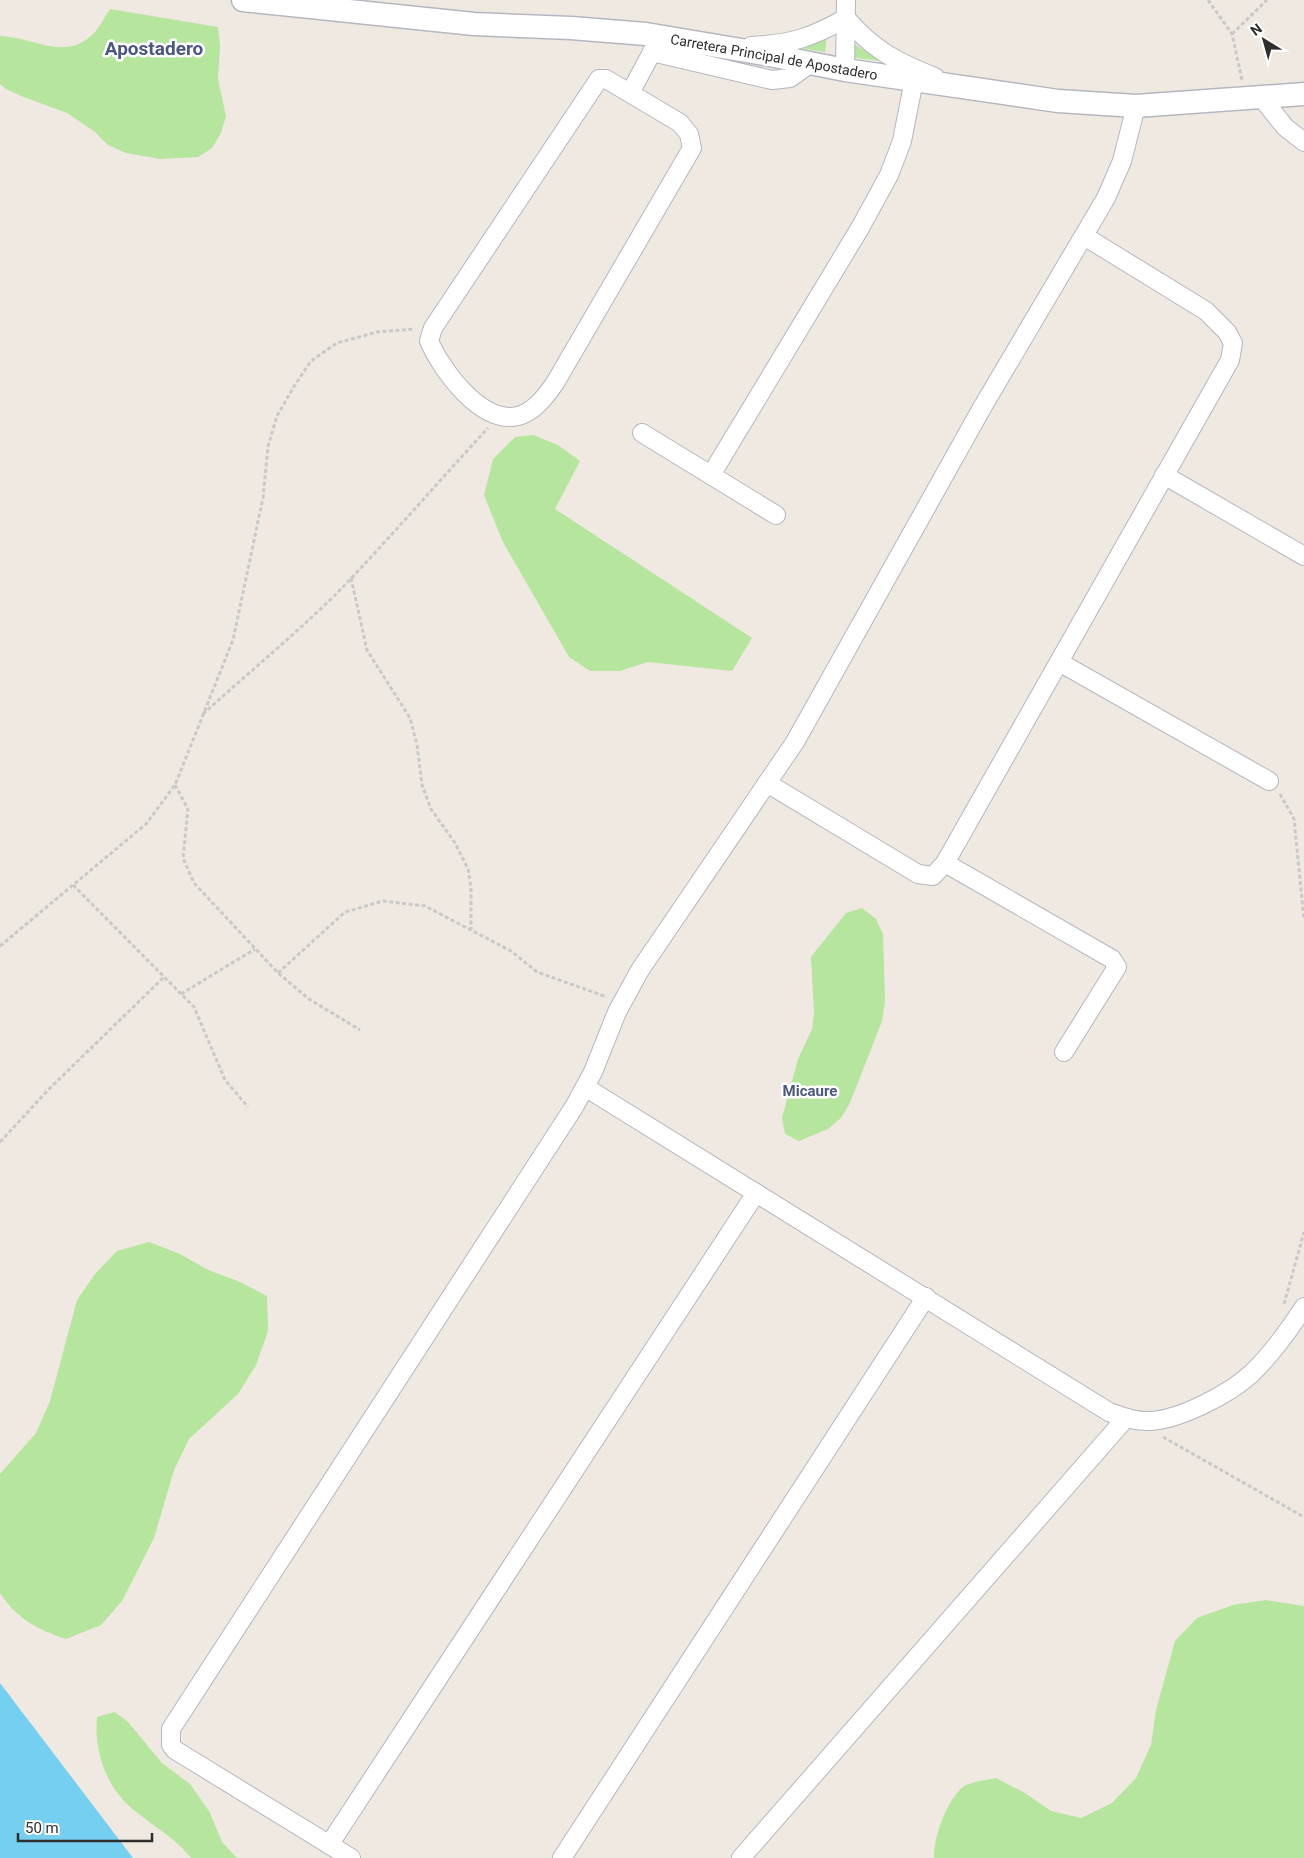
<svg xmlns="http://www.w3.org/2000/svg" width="1304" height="1858" font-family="Roboto,sans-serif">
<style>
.green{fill:#b6e59e}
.water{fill:#75cff0}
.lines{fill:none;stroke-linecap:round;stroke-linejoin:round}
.minor-casing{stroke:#b4b7c1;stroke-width:20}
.tertiary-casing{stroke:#b4b7c1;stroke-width:25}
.path{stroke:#c9c9c9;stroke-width:3;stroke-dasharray:4 2.5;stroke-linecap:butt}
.minor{stroke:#fff;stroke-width:18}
.tertiary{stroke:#fff;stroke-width:22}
.labels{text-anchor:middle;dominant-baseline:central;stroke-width:5;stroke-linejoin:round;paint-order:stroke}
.street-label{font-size:14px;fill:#2e2e2e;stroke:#fff}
.neighbourhood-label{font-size:15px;font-weight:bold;fill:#4d5680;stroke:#fff}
.district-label{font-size:19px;font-weight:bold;fill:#4d5680;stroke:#fff}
</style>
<rect width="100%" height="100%" fill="#efe9e1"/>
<g class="green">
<path d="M 110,9 L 218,27 L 220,45 L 218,79 L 226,116 L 221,133 L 212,148 L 198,157 L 160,159 L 126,153 L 108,145 L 95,132 L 67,113 L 21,96 L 6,89 L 0,84 L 0,36 C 34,37 66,63 95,32 C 101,25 105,16 110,9 Z"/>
<polygon points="827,36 825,52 800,48"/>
<polygon points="853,43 880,61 851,57"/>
<polygon points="533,435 558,445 580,461 555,509 752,638 732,671 648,662 620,671 590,671 569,657 503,542 484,495 493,459 515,437"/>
<polygon points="862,908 876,919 883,934 885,1001 882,1021 850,1103 841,1118 828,1129 799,1141 785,1134 782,1118 798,1059 812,1029 814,1012 811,957 846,913"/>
<path d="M 149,1242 L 180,1254 L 208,1270 L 238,1281 L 267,1296 L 268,1331 L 256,1365 L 238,1394 L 189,1439 L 174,1470 L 154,1538 L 122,1601 L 101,1625 L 66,1639 C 37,1629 18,1620 0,1593 L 0,1474 L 36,1433 L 50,1401 L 77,1300 L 95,1274 L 117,1251 Z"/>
<path d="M 1266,1600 L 1304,1606 L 1304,1858 L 934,1858 C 933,1839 948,1795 966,1785 C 975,1781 987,1780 996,1778 L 1025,1793 L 1051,1811 L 1081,1818 L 1112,1803 L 1136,1778 L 1151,1745 L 1156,1710 L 1175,1641 L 1197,1618 L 1233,1605 Z"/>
<path d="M 115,1712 L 128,1722 L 162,1763 L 190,1784 L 209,1811 L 222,1842 L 237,1858 L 191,1858 C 173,1835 147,1823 126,1803 C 104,1781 94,1747 97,1717 Z"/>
</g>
<polygon class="water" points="0,1683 133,1858 0,1858"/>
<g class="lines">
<defs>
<g id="minor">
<path d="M 751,46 C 791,44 811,38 846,18 C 873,50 897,62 935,77"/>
<polyline points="652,52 772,80 790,78 811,63"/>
<polyline points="845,70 846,0"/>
<path d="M 599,79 L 606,79 L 680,123 L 689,134 L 692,148 L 555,383 C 546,396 534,412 518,416 C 481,425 441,369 429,341 L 433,328 Z"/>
<polyline points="630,93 657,43"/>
<polyline points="1261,97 1285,127 1304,142"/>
<polyline points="642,433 776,515"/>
<polyline points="711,475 860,228 889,175 902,141 914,80"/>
<polyline points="1164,475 1304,556"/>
<polyline points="1059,662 1269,781"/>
<polyline points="767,783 918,874 933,876 945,863 1230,360 1233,343 1227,332 1206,311 1084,236"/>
<polyline points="945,863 1112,959 1117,967 1064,1052"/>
<path d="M 585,1087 L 1109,1412 C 1123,1417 1136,1422 1151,1421 C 1181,1419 1229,1394 1251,1374 C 1271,1355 1289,1330 1304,1307"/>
<polyline points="329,1845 756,1193"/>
<polyline points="351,1858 175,1750 171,1745 171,1729 574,1107 593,1072 617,1012 640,970 795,742 983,406 1106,198 1122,161 1136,106"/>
<polyline points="562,1858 926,1297"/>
<polyline points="741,1858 1126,1418"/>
</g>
<polyline id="tertiary" points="243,0 474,24 571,28 646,34 764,54 845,70 1058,101 1136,106 1304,94"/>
</defs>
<use href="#minor" class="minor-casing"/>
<use href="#tertiary" class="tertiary-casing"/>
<g class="path">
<polyline points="1208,0 1232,34 1242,80"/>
<polyline points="1232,34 1267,0"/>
<polyline points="351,578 367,650 410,718 417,745 422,785 431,809 455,843 468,869 471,888 471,930"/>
<path d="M 203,714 C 248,673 296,634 339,591 C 390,538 438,482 488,428"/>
<polyline points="175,785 188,809 183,858 194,883 278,973 309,999 360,1030"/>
<polyline points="1280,794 1294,819 1304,919"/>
<polyline points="73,885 194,1007 225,1080 248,1107"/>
<polyline points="0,946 146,824 175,785 233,640 263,498 268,446 277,416 293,388 311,361 337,343 377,332 415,329"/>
<polyline points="278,973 345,912 383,901 425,906 511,951 537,972 607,997"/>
<polyline points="181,994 255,949"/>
<polyline points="0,1142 49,1089 164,977"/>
<polyline points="1284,1304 1304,1232"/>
<polyline points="1163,1437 1304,1517"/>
</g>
<use href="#minor" class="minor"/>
<use href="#tertiary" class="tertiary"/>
</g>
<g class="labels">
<g class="street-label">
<text transform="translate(774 57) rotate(10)">Carretera Principal de Apostadero</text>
</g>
<g class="neighbourhood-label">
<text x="810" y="1091">Micaure</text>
</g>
<g class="district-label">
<text x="154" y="48">Apostadero</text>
</g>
</g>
<g transform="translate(1264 40) rotate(323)" stroke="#ffffff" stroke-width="4" paint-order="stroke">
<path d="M0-4L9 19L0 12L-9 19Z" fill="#2e2e2e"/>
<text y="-8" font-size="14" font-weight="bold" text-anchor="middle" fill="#2e2e2e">N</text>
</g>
<path d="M18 1833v8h134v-8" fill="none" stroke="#2e2e2e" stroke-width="2.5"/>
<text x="25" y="1833" font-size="15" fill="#2e2e2e" stroke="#ffffff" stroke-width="4" paint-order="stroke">50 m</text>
</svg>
